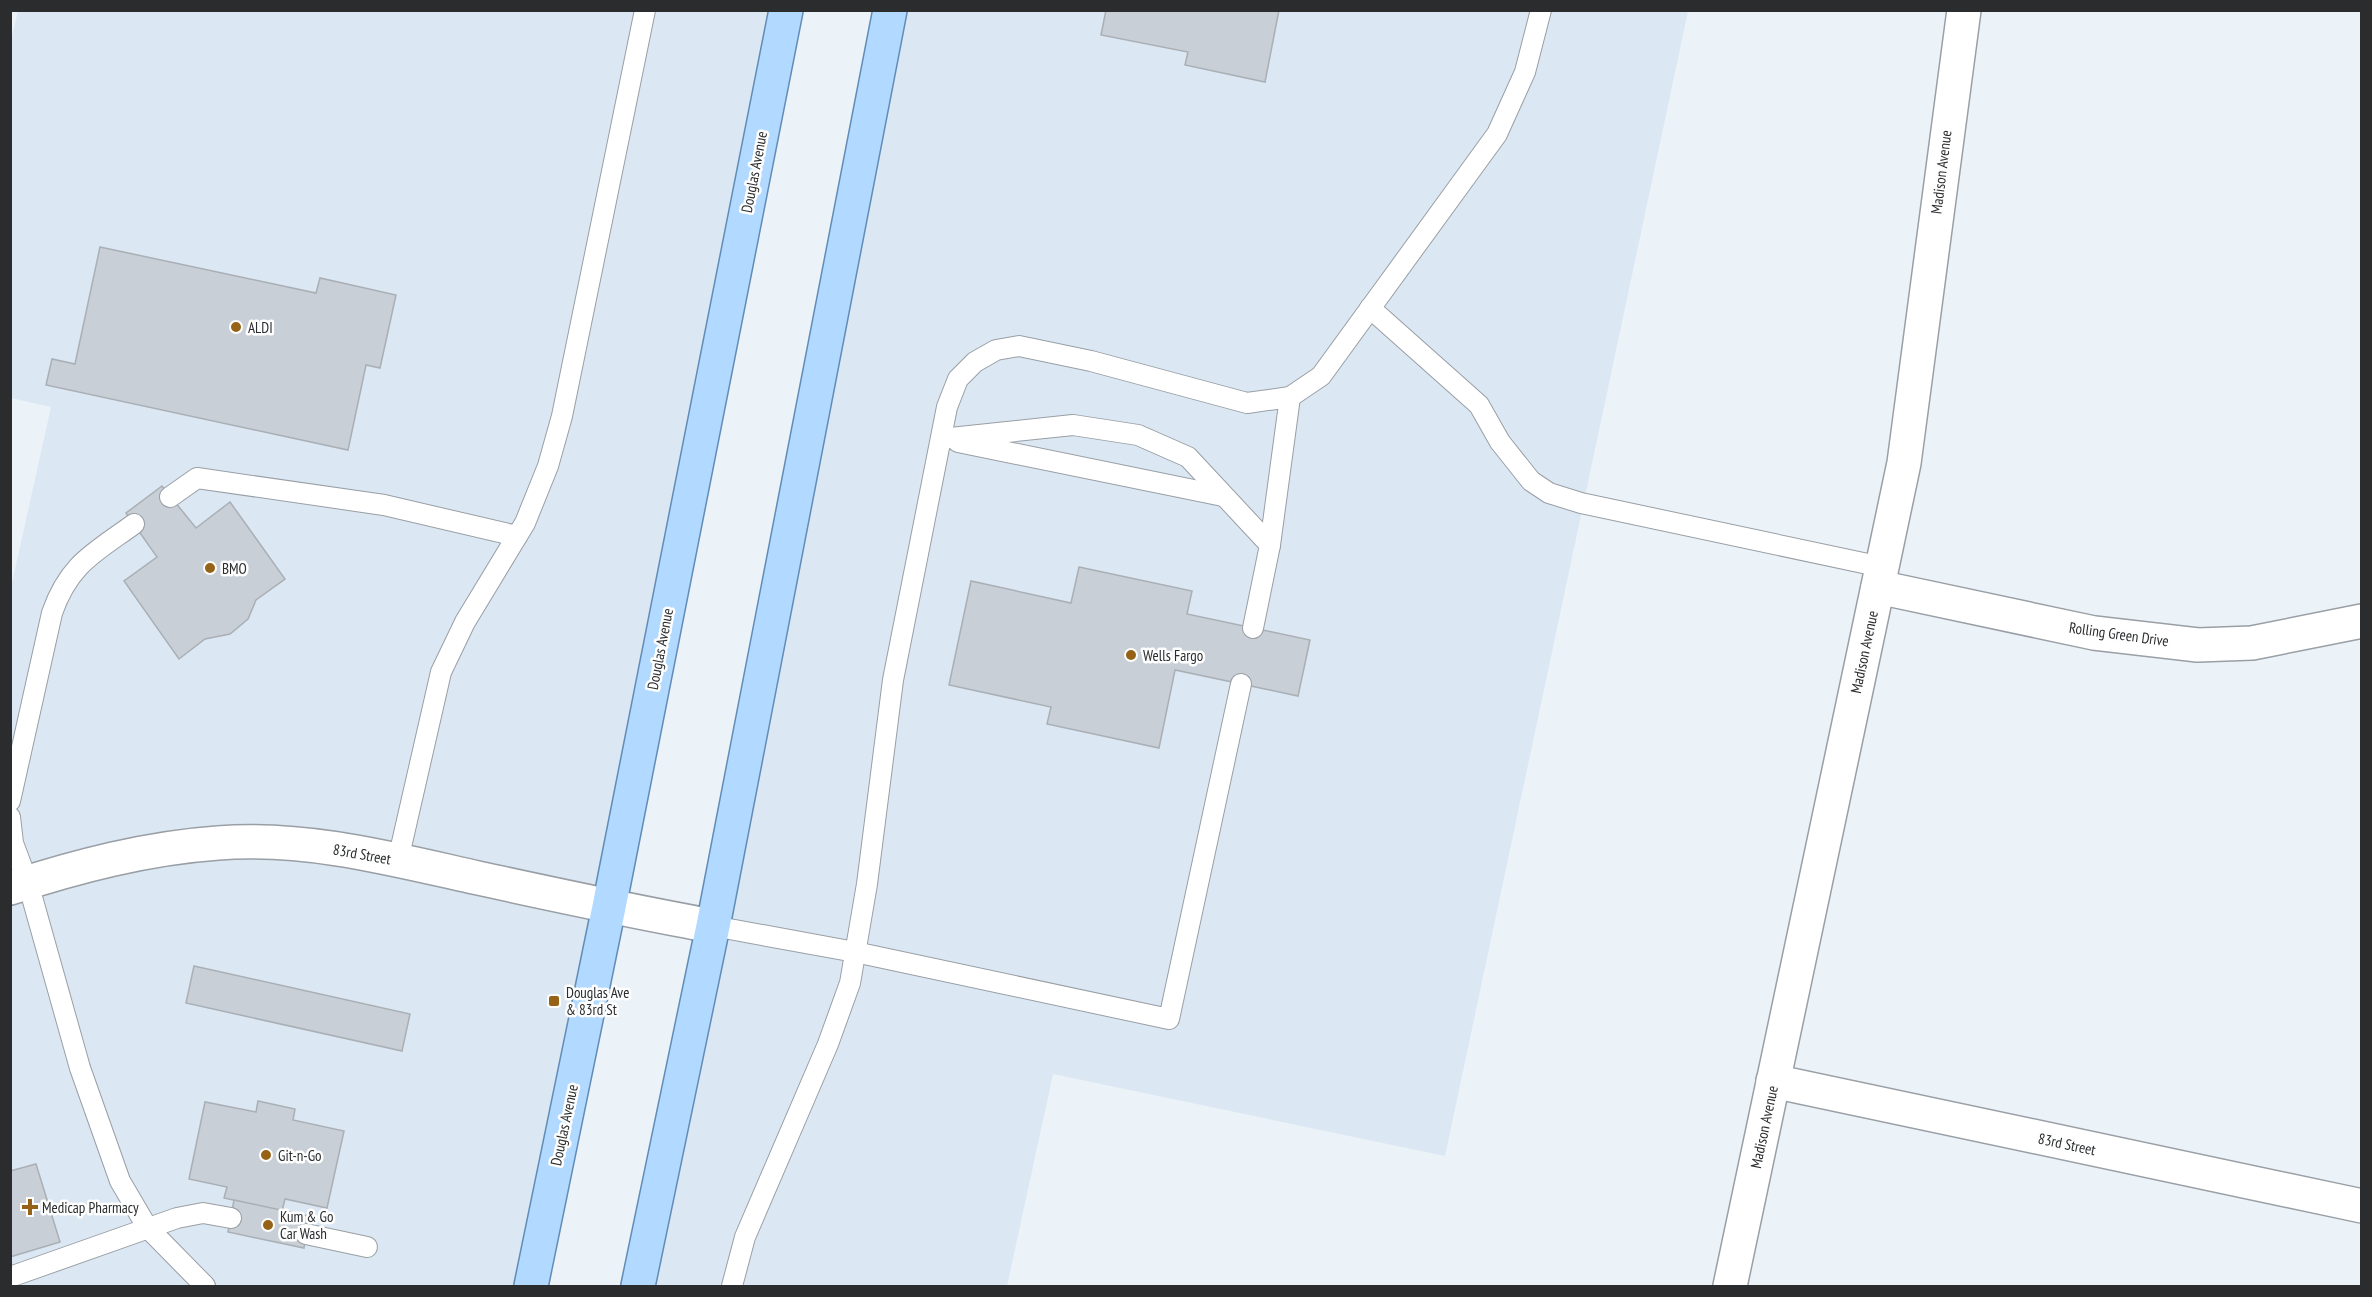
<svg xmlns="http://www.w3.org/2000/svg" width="2372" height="1297" font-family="'PT Sans Narrow',sans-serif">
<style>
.built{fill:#dbe7f3}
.building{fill:#c9cfd6;stroke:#a9afb5;stroke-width:1.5}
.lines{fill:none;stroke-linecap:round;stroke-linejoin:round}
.service-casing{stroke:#999fa5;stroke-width:22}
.minor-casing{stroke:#999fa5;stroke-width:36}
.primary-casing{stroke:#618cb6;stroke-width:36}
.service{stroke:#fff;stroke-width:20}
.minor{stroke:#fff;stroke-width:33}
.primary{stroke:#b2d9ff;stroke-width:33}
.poi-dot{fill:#966217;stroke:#fefefe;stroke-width:2}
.labels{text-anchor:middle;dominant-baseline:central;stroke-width:5;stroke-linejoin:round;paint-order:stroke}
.street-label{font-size:15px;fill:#2a2c2e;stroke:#fefefe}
.poi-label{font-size:15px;fill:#2a2c2e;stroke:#fefefe;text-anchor:start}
</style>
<rect width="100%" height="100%" fill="#ebf2f8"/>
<g class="built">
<polygon points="18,11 786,11 531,1286 11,1286 10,592 51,407 11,398 10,44"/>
<polygon points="890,11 1688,11 1445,1156 1053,1074 1007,1286 638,1286"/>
</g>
<g class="building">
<polygon points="1106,10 1279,10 1265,82 1185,65 1188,52 1101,35"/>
<polygon points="100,247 316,293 320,278 396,295 380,368 366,365 348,450 46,385 52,359 75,364"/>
<polygon points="162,486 196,528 230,502 285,579 256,600 248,619 230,634 205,639 179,659 124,581 157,557 126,513"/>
<polygon points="1079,567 1192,591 1187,614 1310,640 1298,696 1175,670 1159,748 1047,724 1051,707 949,685 971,581 1071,603"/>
<polygon points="194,966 410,1014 402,1051 186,1003"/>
<polygon points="258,1101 295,1109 293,1120 344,1131 327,1208 285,1199 282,1211 224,1198 227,1187 189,1179 205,1102 256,1112"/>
<polygon points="36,1164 60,1242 10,1257 10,1171"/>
<polygon points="234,1200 309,1216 304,1248 228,1232"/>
</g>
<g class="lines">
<defs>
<g id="service">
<polyline points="1370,308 1479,405 1500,442 1531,481 1549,493 1581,503 1882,567"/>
<polyline points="941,439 1073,425 1138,435 1188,457 1270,545"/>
<polyline points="958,442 1223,496"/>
<polyline points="170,497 197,478 384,505 517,536"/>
<polyline points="1253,628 1270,545 1290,397"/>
<path d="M 10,801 L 52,613 C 69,564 94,553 134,524"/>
<polyline points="10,817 13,843 28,883 80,1068 120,1181 147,1227 205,1286"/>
<polyline points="398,860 441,672 465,622 525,523 548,466 562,416 645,10"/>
<polyline points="713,926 855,952 1169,1019 1241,684"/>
<polyline points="306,1234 367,1247"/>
<polyline points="10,1277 177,1218 203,1213 231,1218"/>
<polyline points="732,1286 745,1237 828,1044 850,983 867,884 893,680 947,407 958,379 975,362 996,350 1019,346 1091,361 1247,403 1290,397 1321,376 1497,134 1525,72 1541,10"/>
</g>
<g id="minor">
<polyline points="1878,587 2094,633 2198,645 2252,643 2362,621"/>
<path d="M 10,888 C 78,866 147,848 218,843 C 306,836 393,859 478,878 C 556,895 634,912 713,926"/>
<polyline points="1773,1081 2362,1206"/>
<polyline points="1730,1286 1904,463 1964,10"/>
</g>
<g id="primary">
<polyline points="531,1286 609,907 786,10"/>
<polyline points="638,1286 713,926 890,10"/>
</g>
</defs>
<use href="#service" class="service-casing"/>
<use href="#minor" class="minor-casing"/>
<use href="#primary" class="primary-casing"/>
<use href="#service" class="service"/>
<use href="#minor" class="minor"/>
<use href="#primary" class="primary"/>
</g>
<g class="poi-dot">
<circle cx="236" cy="327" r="6"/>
<circle cx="210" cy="568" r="6"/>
<circle cx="1131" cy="655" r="6"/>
<rect x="548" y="995" width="12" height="12" rx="3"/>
<circle cx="266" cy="1155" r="6"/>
<path d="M27 1198h6v6h6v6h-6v6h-6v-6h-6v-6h6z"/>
<circle cx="268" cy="1225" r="6"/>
</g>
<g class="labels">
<g class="street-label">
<text transform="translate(754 172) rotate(-79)">Douglas Avenue</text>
<text transform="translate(1941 172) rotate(-83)">Madison Avenue</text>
<text transform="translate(2119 634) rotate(8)">Rolling Green Drive</text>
<text transform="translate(660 649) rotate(-79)">Douglas Avenue</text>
<text transform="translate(1864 652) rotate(-78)">Madison Avenue</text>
<text transform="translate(362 854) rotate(10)">83rd Street</text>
<text transform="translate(564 1125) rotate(-78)">Douglas Avenue</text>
<text transform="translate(1764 1127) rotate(-78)">Madison Avenue</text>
<text transform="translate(2067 1144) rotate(12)">83rd Street</text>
</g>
<g class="poi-label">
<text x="248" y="327">ALDI</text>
<text x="222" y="568">BMO</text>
<text x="1143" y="655">Wells Fargo</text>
<text x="566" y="992">Douglas Ave<tspan x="566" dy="17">&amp; 83rd St</tspan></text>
<text x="278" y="1155">Git-n-Go</text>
<text x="42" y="1207">Medicap Pharmacy</text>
<text x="280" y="1216">Kum &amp; Go<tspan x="280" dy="17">Car Wash</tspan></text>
</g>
</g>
<rect width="2372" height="1297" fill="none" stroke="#2a2c2e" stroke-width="24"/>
</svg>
